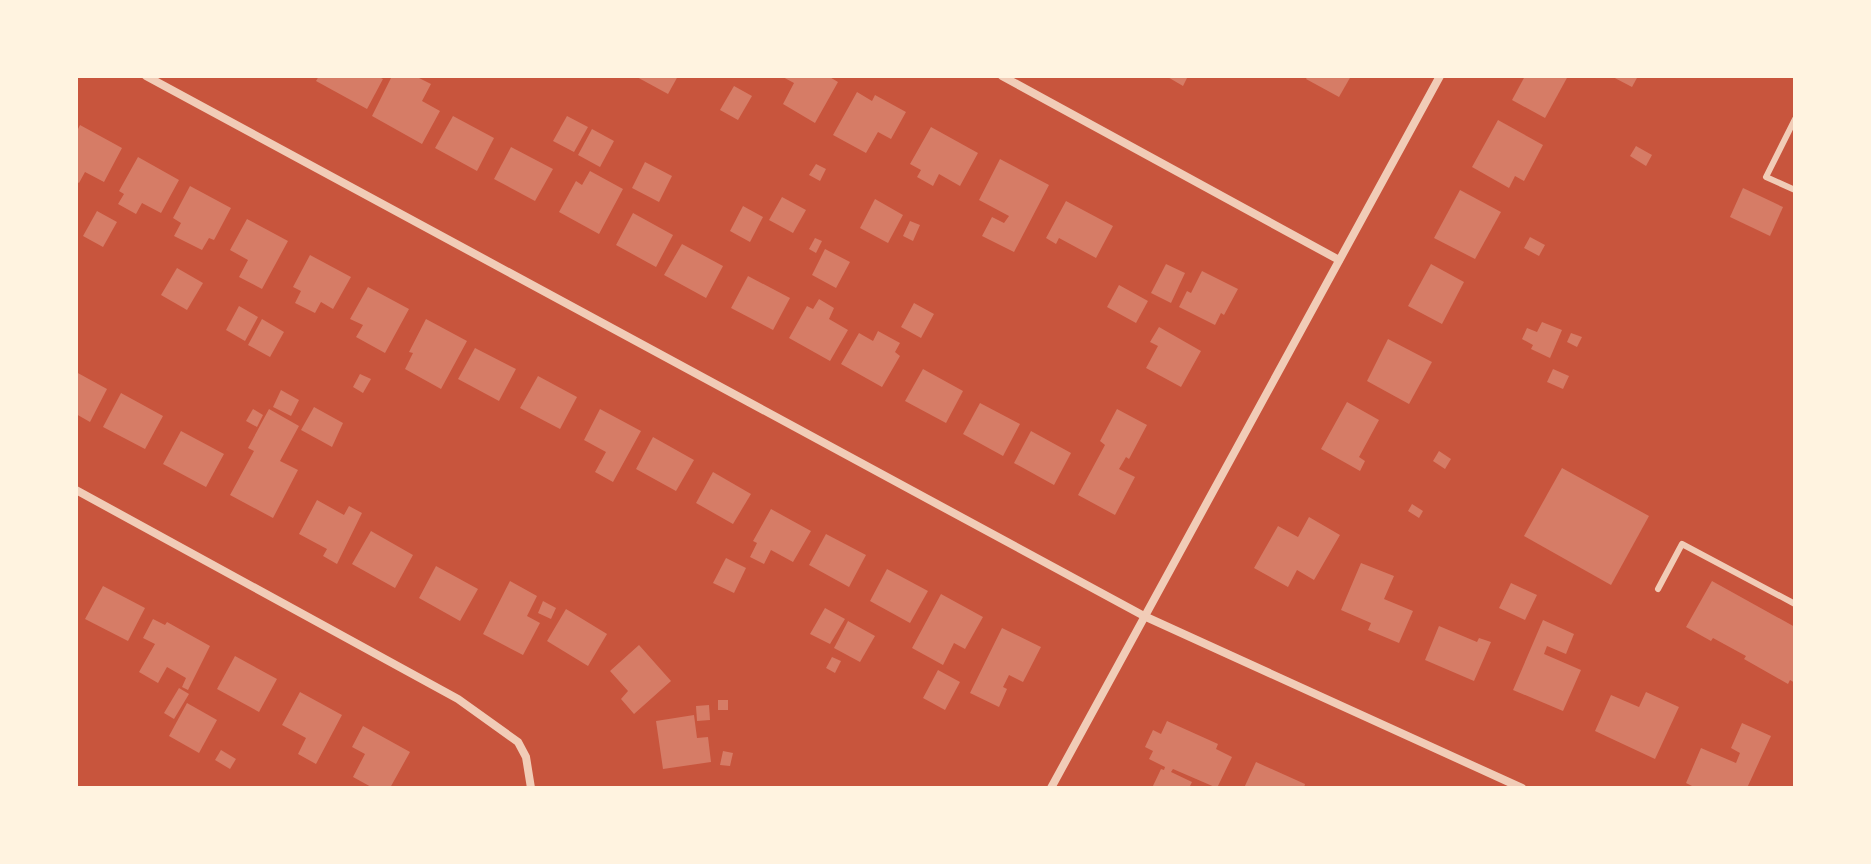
<svg xmlns="http://www.w3.org/2000/svg" width="1871" height="864" font-family="Mulish,sans-serif">
<style>
.building{fill:#d67c66}
.lines{fill:none;stroke-linecap:round;stroke-linejoin:round}
.service{stroke:#f1ccb7;stroke-width:6}
.minor{stroke:#f1ccb7;stroke-width:8}
</style>
<rect width="100%" height="100%" fill="#c8553d"/>
<g class="building">
<polygon points="319,76 377,76 383,79 367,109 316,81"/>
<polygon points="392,76 415,76 431,84 422,101 440,111 422,144 372,116"/>
<polygon points="635,76 678,76 668,94"/>
<polygon points="781,76 828,76 838,82 815,123 783,104 794,83"/>
<polygon points="1166,76 1188,76 1183,86"/>
<polygon points="1308,76 1351,76 1339,97 1306,79"/>
<polygon points="1525,76 1568,76 1545,118 1512,100"/>
<polygon points="1611,76 1638,76 1632,87"/>
<polygon points="734,86 752,96 738,120 720,110"/>
<polygon points="857,92 872,101 875,95 906,112 891,139 878,132 866,153 833,135"/>
<polygon points="453,116 494,138 477,171 435,148"/>
<polygon points="567,116 588,127 574,152 553,141"/>
<polygon points="1498,120 1543,145 1524,181 1515,176 1509,188 1472,167"/>
<polygon points="80,125 122,148 104,182 85,172 79,183 76,181 76,133"/>
<polygon points="931,127 978,153 960,186 939,174 933,186 917,177 921,170 910,164"/>
<polygon points="592,129 614,141 600,167 578,155"/>
<polygon points="1636,146 1652,155 1646,166 1630,156"/>
<polygon points="511,147 553,169 535,201 494,179"/>
<polygon points="138,157 179,180 161,213 142,203 136,214 118,204 124,194 119,191"/>
<polygon points="1000,159 1049,185 1014,252 982,236 992,217 1004,223 1009,216 979,200"/>
<polygon points="645,162 672,176 659,202 632,188"/>
<polygon points="816,164 826,169 820,181 809,175"/>
<polygon points="590,171 623,189 599,234 559,212 576,181 582,185"/>
<polygon points="190,186 231,208 214,240 209,238 202,250 174,236 181,223 173,218"/>
<polygon points="1743,188 1783,207 1770,236 1730,217"/>
<polygon points="1460,190 1501,212 1475,259 1434,238"/>
<polygon points="782,197 806,210 793,233 769,220"/>
<polygon points="875,199 903,215 888,243 860,228"/>
<polygon points="1066,201 1113,226 1096,258 1059,238 1056,244 1046,238"/>
<polygon points="743,206 763,217 750,242 730,231"/>
<polygon points="97,211 117,222 103,247 83,236"/>
<polygon points="633,213 673,235 656,267 616,245"/>
<polygon points="247,219 288,241 262,289 239,277 248,260 230,250"/>
<polygon points="910,221 920,225 913,241 903,236"/>
<polygon points="1530,237 1545,245 1539,256 1524,248"/>
<polygon points="815,238 822,241 816,253 809,249"/>
<polygon points="682,244 723,266 706,298 664,275"/>
<polygon points="825,249 850,262 836,288 812,275"/>
<polygon points="310,255 351,277 333,309 321,302 315,313 295,303 301,291 293,287"/>
<polygon points="1166,264 1185,273 1171,303 1151,293"/>
<polygon points="1431,264 1464,282 1442,324 1408,306"/>
<polygon points="177,268 203,283 187,310 161,295"/>
<polygon points="1202,271 1238,289 1224,315 1221,313 1215,325 1179,307 1187,291 1191,293"/>
<polygon points="748,276 790,298 773,330 731,308"/>
<polygon points="1119,285 1148,301 1136,323 1107,307"/>
<polygon points="368,287 409,309 385,353 356,337 363,325 350,319"/>
<polygon points="819,299 834,308 829,319 848,330 830,361 789,338 807,306 813,309"/>
<polygon points="914,303 934,314 921,338 901,327"/>
<polygon points="239,306 258,317 245,341 226,330"/>
<polygon points="262,319 284,332 270,357 248,345"/>
<polygon points="426,319 467,341 441,389 405,369 413,353 409,352"/>
<polygon points="1542,322 1562,330 1550,358 1531,349 1533,345 1522,339 1527,328 1537,332"/>
<polygon points="1159,327 1201,351 1181,387 1146,368 1158,346 1150,342"/>
<polygon points="878,331 900,343 895,352 900,356 882,387 841,364 859,333 873,341"/>
<polygon points="1571,333 1582,337 1577,347 1567,342"/>
<polygon points="1388,339 1432,362 1409,404 1367,381"/>
<polygon points="475,348 516,369 499,401 458,379"/>
<polygon points="923,369 963,391 946,423 905,401"/>
<polygon points="1553,369 1569,376 1563,389 1547,382"/>
<polygon points="76,372 107,389 90,422 76,414"/>
<polygon points="360,374 371,379 363,393 353,387"/>
<polygon points="538,376 577,397 560,429 520,408"/>
<polygon points="281,390 299,400 291,416 273,407"/>
<polygon points="121,393 163,416 145,449 103,427"/>
<polygon points="1347,402 1379,420 1359,457 1365,461 1360,471 1321,449"/>
<polygon points="980,403 1020,424 1003,456 963,434"/>
<polygon points="314,407 343,423 332,447 301,430"/>
<polygon points="253,409 263,415 257,427 246,421"/>
<polygon points="269,409 299,426 280,461 298,470 273,518 230,495 254,451 248,448"/>
<polygon points="600,409 641,431 613,482 595,472 606,452 584,440"/>
<polygon points="1117,409 1147,425 1129,459 1126,457 1119,469 1135,477 1115,515 1078,495 1105,445 1100,441"/>
<polygon points="181,431 224,454 206,487 163,464"/>
<polygon points="1031,431 1071,453 1054,485 1014,463"/>
<polygon points="653,437 694,460 676,491 636,469"/>
<polygon points="1439,451 1451,459 1445,469 1433,461"/>
<polygon points="1562,468 1649,516 1611,585 1524,536"/>
<polygon points="713,472 751,494 733,524 696,503"/>
<polygon points="317,500 344,515 349,506 362,513 337,564 323,556 327,549 299,534"/>
<polygon points="1412,504 1423,511 1419,518 1408,511"/>
<polygon points="771,509 811,531 793,562 771,550 764,564 750,557 757,543 753,541"/>
<polygon points="1309,517 1340,535 1314,580 1297,570 1288,587 1254,568 1278,526 1298,537"/>
<polygon points="371,531 413,555 395,588 352,564"/>
<polygon points="826,534 866,555 849,587 809,565"/>
<polygon points="726,558 746,568 734,593 713,583"/>
<polygon points="1361,563 1394,576 1384,599 1413,611 1399,643 1368,630 1371,623 1341,610"/>
<polygon points="436,566 478,589 460,621 419,598"/>
<polygon points="887,569 928,591 910,623 870,601"/>
<polygon points="510,581 537,596 527,616 540,623 523,655 483,634"/>
<polygon points="1712,581 1795,627 1795,683 1790,680 1788,684 1744,659 1746,656 1713,638 1711,641 1686,627"/>
<polygon points="1511,583 1537,595 1525,620 1499,608"/>
<polygon points="103,586 145,608 128,641 85,619"/>
<polygon points="941,594 983,617 965,649 954,643 943,665 912,648"/>
<polygon points="543,601 556,608 551,619 538,613"/>
<polygon points="825,608 845,619 830,644 810,634"/>
<polygon points="566,609 607,634 588,666 547,641"/>
<polygon points="153,619 165,625 167,622 210,646 188,690 182,687 186,678 167,667 158,683 139,672 155,644 143,638"/>
<polygon points="1543,620 1574,634 1566,654 1547,646 1544,654 1581,670 1563,711 1513,690"/>
<polygon points="848,621 875,636 860,662 834,648"/>
<polygon points="1439,626 1477,642 1479,638 1491,642 1474,681 1425,660"/>
<polygon points="1002,628 1041,647 1023,682 1009,675 1003,687 1007,689 999,707 970,693"/>
<polygon points="639,645 671,681 634,714 621,699 628,691 610,671"/>
<polygon points="235,656 277,679 259,712 217,689"/>
<polygon points="832,657 841,661 835,673 826,668"/>
<polygon points="938,670 960,682 945,710 923,698"/>
<polygon points="179,688 189,694 174,719 164,713"/>
<polygon points="300,692 342,715 316,764 298,754 306,738 282,725"/>
<polygon points="1646,692 1679,707 1655,759 1595,731 1611,695 1639,707"/>
<rect x="718" y="700" width="10" height="10"/>
<polygon points="187,703 217,720 199,753 169,736"/>
<polygon points="709,705 710,720 697,721 696,706"/>
<polygon points="694,715 697,738 708,737 711,762 663,769 656,721"/>
<polygon points="1167,721 1218,744 1216,749 1232,757 1217,788 1173,769 1171,772 1192,782 1189,788 1152,788 1161,769 1164,770 1165,767 1149,759 1153,751 1145,747 1153,730 1161,734"/>
<polygon points="1742,723 1771,736 1747,788 1696,788 1686,783 1701,748 1736,763 1740,753 1731,748"/>
<polygon points="363,726 410,752 390,788 373,788 353,777 365,754 352,747"/>
<polygon points="221,750 236,759 230,769 215,760"/>
<polygon points="723,751 733,753 730,766 720,765"/>
<polygon points="1256,762 1305,784 1304,788 1244,788"/>
</g>
<g class="lines">
<g class="service">
<polyline points="1795,119 1766,177 1795,190"/>
<polyline points="1658,589 1682,544 1795,604"/>
</g>
<g class="minor">
<polyline points="146,76 1144,616 1522,788"/>
<polyline points="1002,76 1339,260"/>
<polyline points="76,490 458,699 518,742 526,757 531,788"/>
<polyline points="1051,788 1440,76"/>
</g>
</g>
<rect width="1871" height="864" fill="none" stroke="#fff3e0" stroke-width="156"/>
</svg>
